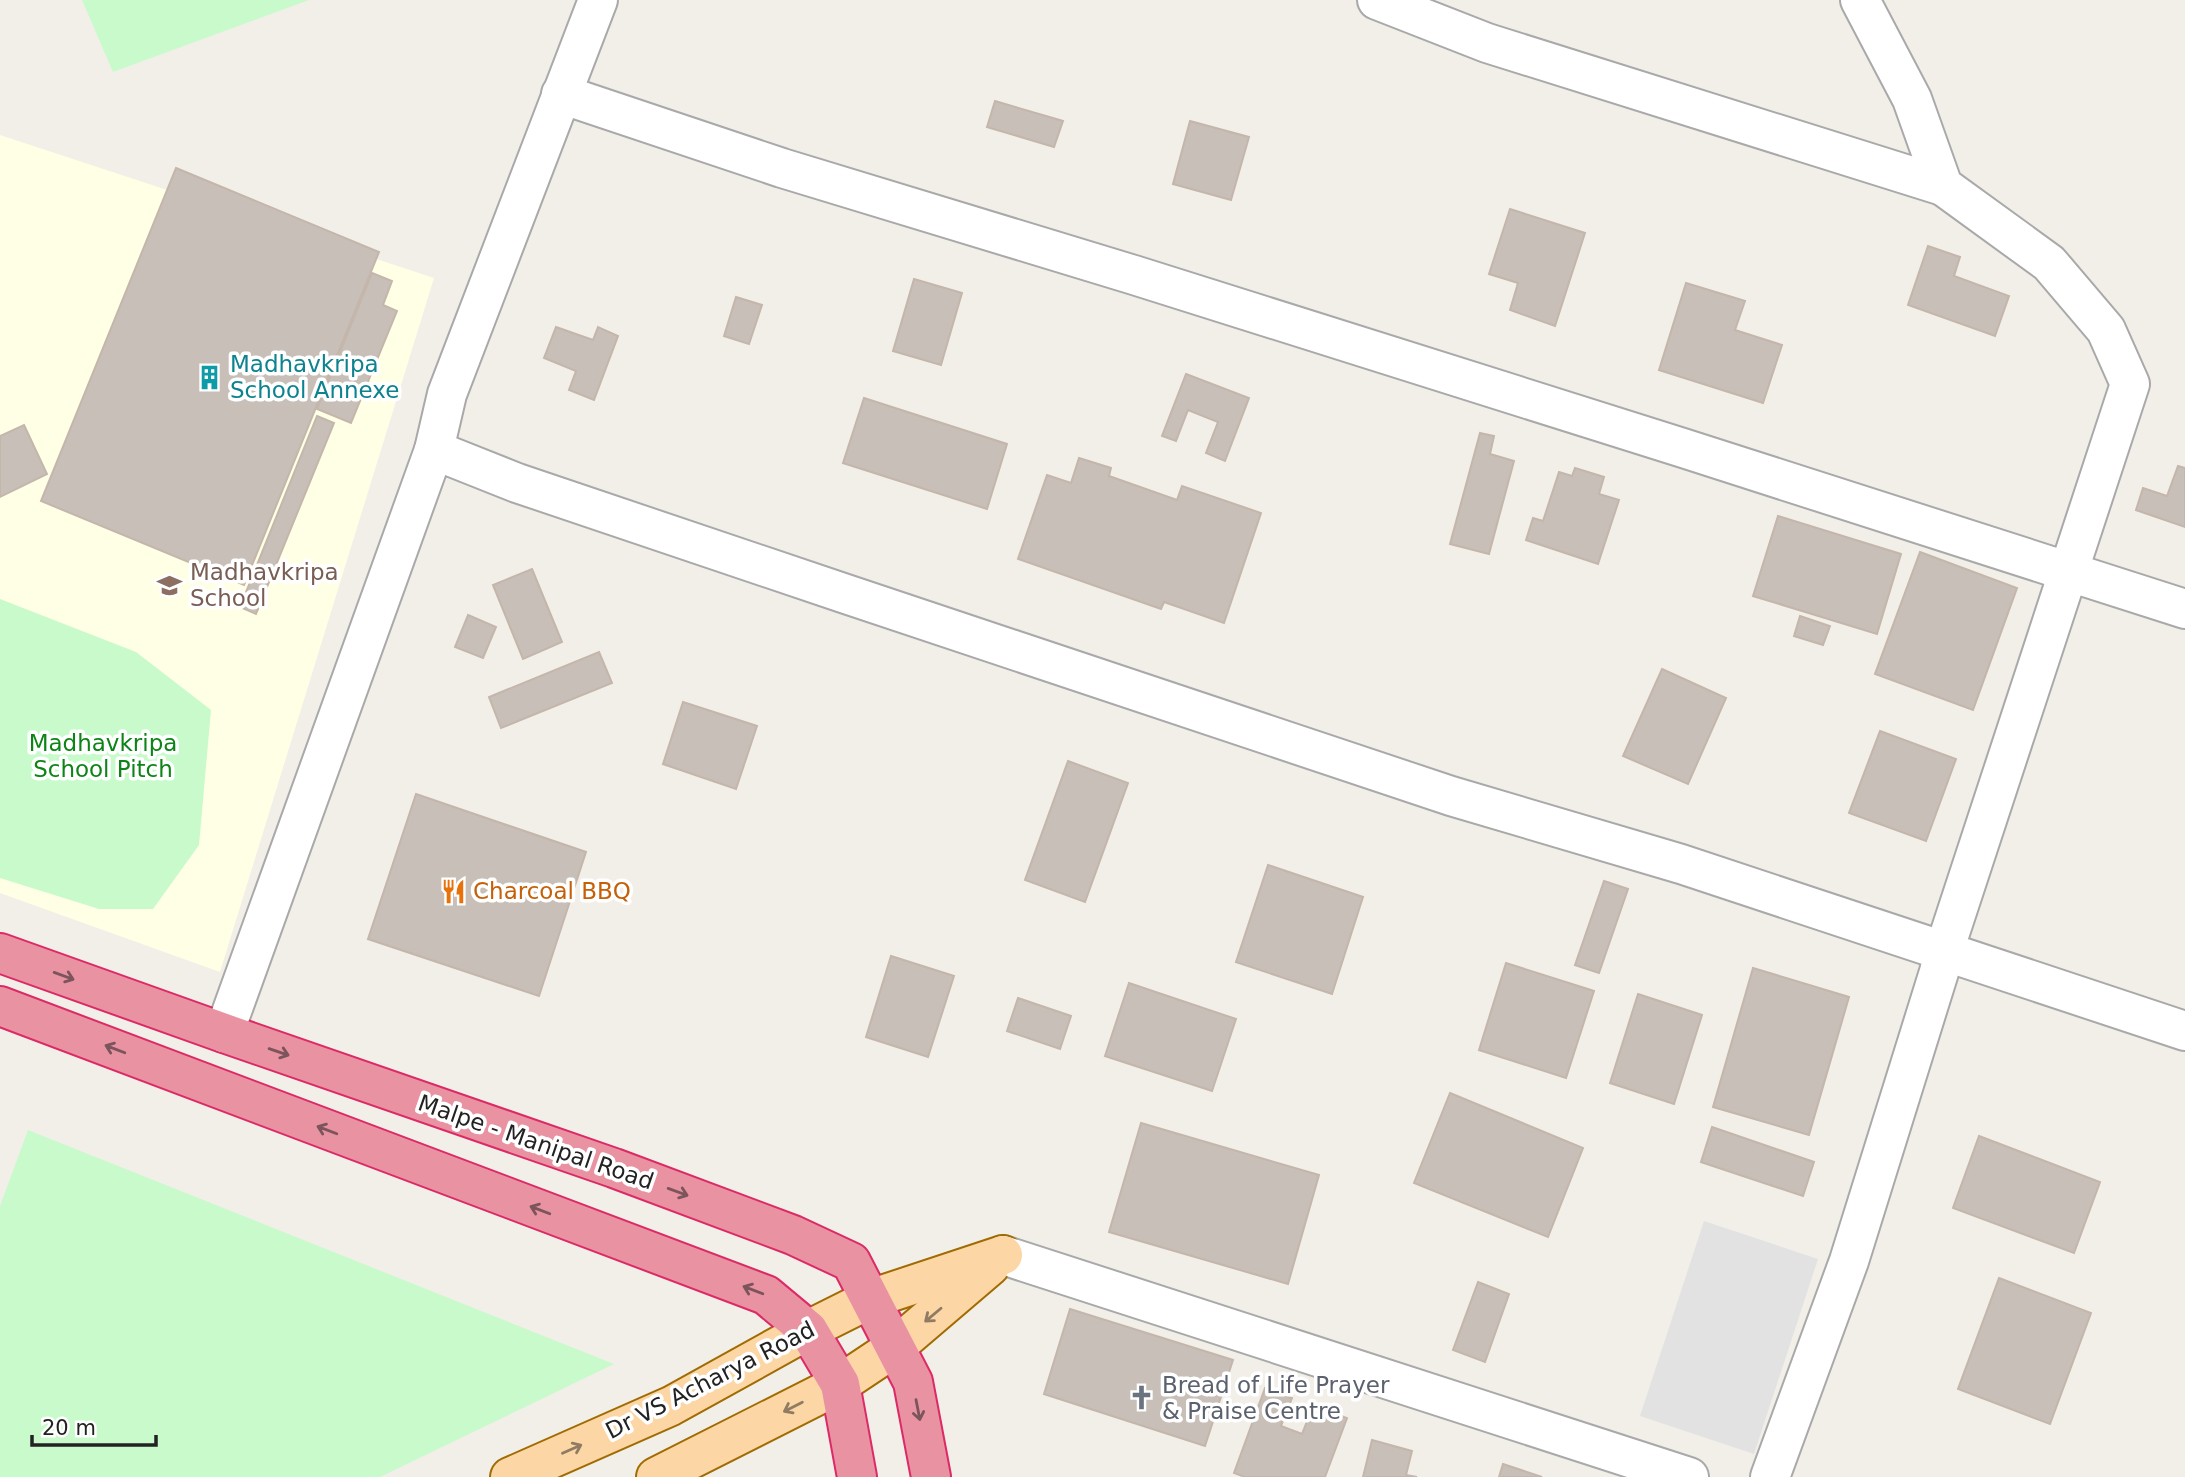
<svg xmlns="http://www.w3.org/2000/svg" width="2185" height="1477" font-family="'DejaVu Sans',sans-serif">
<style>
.education{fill:#ffffe5}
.park{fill:#c8facc}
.parking{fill:#e2e2e2}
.building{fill:#c7bfb8;stroke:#c4b6ab;stroke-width:2}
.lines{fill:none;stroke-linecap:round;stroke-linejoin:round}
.minor-casing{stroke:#a9a9a9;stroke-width:42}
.major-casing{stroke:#a06b00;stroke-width:42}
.highway-casing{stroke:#dc2a67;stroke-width:42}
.minor{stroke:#fff;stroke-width:38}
.major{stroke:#fcd6a4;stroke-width:38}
.highway{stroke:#e892a2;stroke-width:38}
.oneway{stroke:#7b545c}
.oneway2{stroke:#8f7c63}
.labels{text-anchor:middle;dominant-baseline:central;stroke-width:7;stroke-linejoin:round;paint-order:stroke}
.culture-label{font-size:23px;fill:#0d838f;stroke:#fff;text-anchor:start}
.education-label{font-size:23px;fill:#785e54;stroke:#fff;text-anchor:start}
.park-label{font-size:23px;fill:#0c8416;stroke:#fff}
.food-label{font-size:23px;fill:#c56008;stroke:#fff;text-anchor:start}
.street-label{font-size:23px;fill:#222;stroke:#fff}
.worship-label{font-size:23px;fill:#5b616d;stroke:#fff;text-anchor:start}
</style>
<rect width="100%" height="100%" fill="#f2efe9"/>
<polygon class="education" points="0,135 434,278 220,972 0,893"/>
<g class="park">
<polygon points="82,0 309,0 113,72"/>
<polygon points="0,599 136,652 211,710 199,845 153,909 99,909 0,878"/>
<polygon points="28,1130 614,1364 380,1477 0,1477 0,1206"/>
</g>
<polygon class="parking" points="1704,1221 1818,1259 1754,1454 1640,1416"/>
<g class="building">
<polygon points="995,101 1063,121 1054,147 987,127"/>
<polygon points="1190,121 1249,137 1231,200 1173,184"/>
<polygon points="176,168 379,252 244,585 41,501"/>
<polygon points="1510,209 1585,233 1555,326 1510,310 1518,283 1489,274"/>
<polygon points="1928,246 1960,257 1954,276 2009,296 1995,336 1908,305"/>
<polygon points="372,273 392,281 383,305 397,311 351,423 317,409"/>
<polygon points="914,279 962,293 941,365 893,351"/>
<polygon points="1686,283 1745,301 1735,330 1782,345 1763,403 1659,370"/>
<polygon points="736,297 762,305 749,344 724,336"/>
<polygon points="556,327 593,340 598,327 618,336 594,400 569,390 576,371 544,358"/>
<polygon points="1186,374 1249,398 1225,461 1206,453 1218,422 1188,410 1176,441 1162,436"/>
<polygon points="864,398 1007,444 987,509 843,463"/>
<polygon points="317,416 334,423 256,614 240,607"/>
<polygon points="24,425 47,474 0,497 0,436"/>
<polygon points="1480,433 1494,436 1490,454 1514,461 1489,554 1450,544"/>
<polygon points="1079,458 1111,468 1109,476 1177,500 1182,486 1261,513 1224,623 1164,602 1161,609 1018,559 1047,475 1071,483"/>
<polygon points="2178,466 2185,468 2185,527 2136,510 2143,488 2167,496"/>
<polygon points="1575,468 1604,477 1599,494 1619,500 1598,564 1526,540 1533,518 1543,521 1559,472 1572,476"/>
<polygon points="1778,516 1901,554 1877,634 1753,596"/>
<polygon points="1920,552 2017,588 1973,710 1875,674"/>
<polygon points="532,569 562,642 523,659 493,585"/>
<polygon points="468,615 496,627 483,658 455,647"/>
<polygon points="1800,616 1830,626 1823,645 1794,636"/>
<polygon points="599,652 612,683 501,728 489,697"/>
<polygon points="1662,669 1726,698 1688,784 1623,756"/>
<polygon points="683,702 757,726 736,789 663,764"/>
<polygon points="1880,731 1956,759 1926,841 1849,813"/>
<polygon points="1068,761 1128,783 1085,902 1025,880"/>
<polygon points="416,794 586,852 539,996 368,939"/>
<polygon points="1268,865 1363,897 1332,994 1236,962"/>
<polygon points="1604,881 1628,889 1599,973 1575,965"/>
<polygon points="891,956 954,976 928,1057 866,1037"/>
<polygon points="1506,963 1594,991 1566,1078 1479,1050"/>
<polygon points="1753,968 1849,997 1809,1135 1713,1107"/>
<polygon points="1129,983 1236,1019 1212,1091 1105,1056"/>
<polygon points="1638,994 1702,1015 1674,1104 1610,1083"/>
<polygon points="1018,998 1071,1016 1060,1049 1007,1031"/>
<polygon points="1450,1093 1583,1148 1548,1237 1414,1183"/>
<polygon points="1141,1123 1319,1175 1288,1284 1109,1232"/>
<polygon points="1712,1127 1814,1162 1803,1196 1701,1162"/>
<polygon points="1979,1136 2100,1182 2074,1253 1953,1208"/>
<polygon points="1999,1278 2091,1313 2050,1424 1958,1389"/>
<polygon points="1478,1282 1509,1294 1485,1362 1453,1350"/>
<polygon points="1070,1309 1233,1360 1205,1446 1044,1394"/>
<polygon points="1265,1388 1292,1398 1281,1426 1302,1434 1313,1406 1347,1418 1325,1477 1245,1477 1234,1473"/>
<polygon points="1372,1440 1412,1451 1406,1475 1417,1477 1363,1477"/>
<polygon points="1503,1464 1542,1477 1499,1477"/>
</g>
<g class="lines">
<defs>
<g id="minor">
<polyline points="1377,0 1487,43 1943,186"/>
<polyline points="561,94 782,168 1134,275 1683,448 2185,609"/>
<polyline points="434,450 447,394 598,0"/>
<polyline points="224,1033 434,450 517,483 843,593 1451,796 1681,864 2185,1031"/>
<polyline points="1003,1255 1689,1477"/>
<polyline points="1770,1477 1849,1261 1939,972 1944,951 2130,384 2106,330 2049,263 1943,186 1912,99 1860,0"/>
</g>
<g id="major">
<polyline points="510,1477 671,1406 808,1330 870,1299 1003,1255"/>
<polyline points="656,1477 840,1384 894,1348 990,1266"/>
</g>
<g id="highway">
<polyline points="0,953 224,1033 614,1168 793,1235 851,1262 913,1382 931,1477"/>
<polyline points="0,1006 766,1295 808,1330 840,1384 857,1477"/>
</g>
</defs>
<use href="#minor" class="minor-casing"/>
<use href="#major" class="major-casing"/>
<use href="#highway" class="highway-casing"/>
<use href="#minor" class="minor"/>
<use href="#major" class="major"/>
<use href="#highway" class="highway"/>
</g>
<defs><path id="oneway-shaft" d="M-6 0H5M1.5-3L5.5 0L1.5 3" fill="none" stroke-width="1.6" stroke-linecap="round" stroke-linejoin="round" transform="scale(1.75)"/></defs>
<g class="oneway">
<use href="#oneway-shaft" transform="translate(64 976) rotate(20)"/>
<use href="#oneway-shaft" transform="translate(115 1049) rotate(-159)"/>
<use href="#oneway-shaft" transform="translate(279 1052) rotate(19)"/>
<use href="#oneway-shaft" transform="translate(327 1130) rotate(-159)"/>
<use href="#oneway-shaft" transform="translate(678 1192) rotate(20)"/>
<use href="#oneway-shaft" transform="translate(540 1210) rotate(-159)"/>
<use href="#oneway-shaft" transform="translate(753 1290) rotate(-159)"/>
<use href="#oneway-shaft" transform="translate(918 1410) rotate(79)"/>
</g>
<g class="oneway2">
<use href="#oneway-shaft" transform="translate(933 1315) rotate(140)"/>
<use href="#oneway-shaft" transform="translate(793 1407) rotate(153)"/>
<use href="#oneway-shaft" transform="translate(572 1449) rotate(-24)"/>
</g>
<defs>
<symbol id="building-bare" viewBox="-9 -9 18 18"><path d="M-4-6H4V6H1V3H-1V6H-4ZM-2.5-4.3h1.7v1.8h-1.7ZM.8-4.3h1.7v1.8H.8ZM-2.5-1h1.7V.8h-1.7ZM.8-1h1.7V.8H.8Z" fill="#0f9aa8" stroke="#fff" stroke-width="2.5" paint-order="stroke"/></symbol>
<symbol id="school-bare" viewBox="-9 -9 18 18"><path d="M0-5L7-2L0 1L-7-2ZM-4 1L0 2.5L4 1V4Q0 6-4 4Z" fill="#8d6e63" stroke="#fff" stroke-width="2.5" paint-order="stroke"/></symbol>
<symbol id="restaurant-bare" viewBox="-9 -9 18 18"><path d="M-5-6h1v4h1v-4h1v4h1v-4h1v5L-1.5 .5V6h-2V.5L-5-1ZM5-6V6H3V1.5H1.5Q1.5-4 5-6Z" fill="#e8710a" stroke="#fff" stroke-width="2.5" paint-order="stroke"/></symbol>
<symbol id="church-bare" viewBox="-9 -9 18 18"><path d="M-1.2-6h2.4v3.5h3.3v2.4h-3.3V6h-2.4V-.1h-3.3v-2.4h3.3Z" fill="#6b7280" stroke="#fff" stroke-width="2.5" paint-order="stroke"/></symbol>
</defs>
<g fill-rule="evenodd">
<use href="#building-bare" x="192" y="360" width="35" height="35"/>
<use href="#school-bare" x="152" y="568" width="35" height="35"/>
<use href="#restaurant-bare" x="436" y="874" width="35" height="35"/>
<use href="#church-bare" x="1124" y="1380" width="35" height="35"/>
</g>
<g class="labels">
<g class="culture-label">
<text x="230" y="364">Madhavkripa<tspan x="230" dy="26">School Annexe</tspan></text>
</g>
<g class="education-label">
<text x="190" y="572">Madhavkripa<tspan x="190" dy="26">School</tspan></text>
</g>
<g class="park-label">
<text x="103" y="743">Madhavkripa<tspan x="103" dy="26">School Pitch</tspan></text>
</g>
<g class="food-label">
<text x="473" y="891">Charcoal BBQ</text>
</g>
<g class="street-label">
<text transform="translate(536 1142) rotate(19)">Malpe - Manipal Road</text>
<text transform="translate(710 1380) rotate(-27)">Dr VS Acharya Road</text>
</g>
<g class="worship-label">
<text x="1162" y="1385">Bread of Life Prayer<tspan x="1162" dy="26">&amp; Praise Centre</tspan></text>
</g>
</g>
<path d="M32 1435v10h124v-10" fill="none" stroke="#222222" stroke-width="3.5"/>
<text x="42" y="1435" font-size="21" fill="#222222" stroke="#ffffff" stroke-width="5" paint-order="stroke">20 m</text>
</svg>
